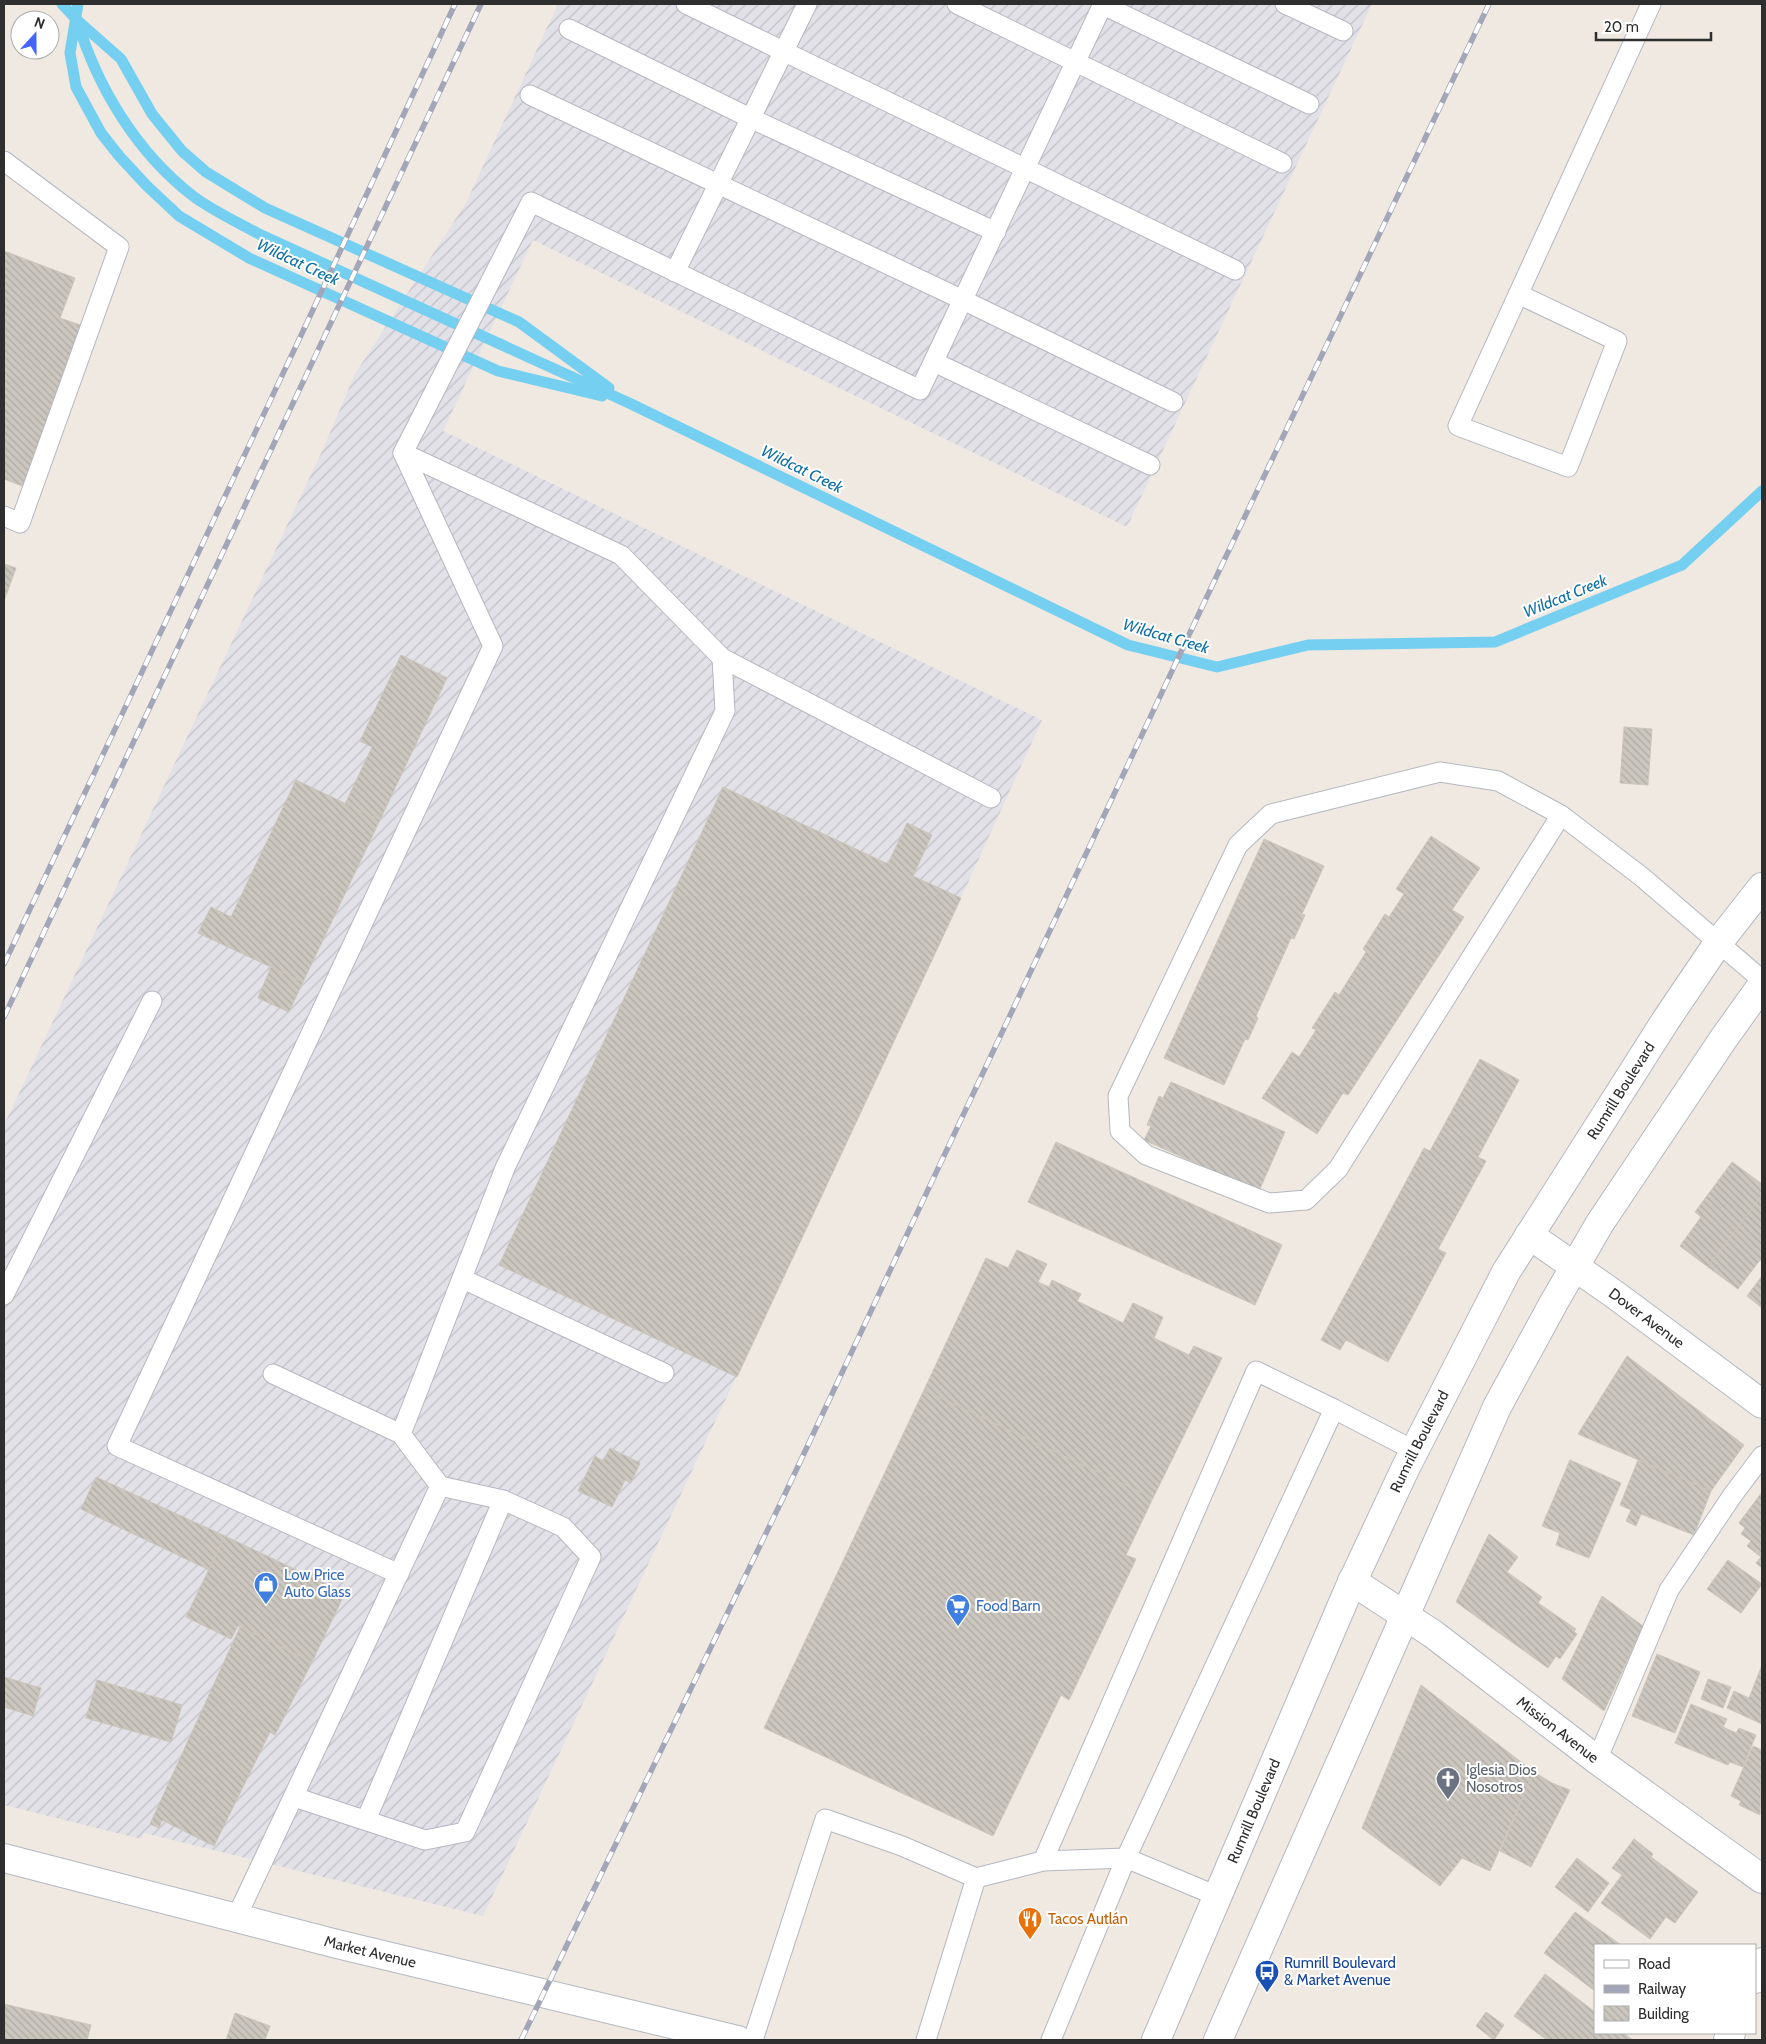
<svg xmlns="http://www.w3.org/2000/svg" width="1766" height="2044" font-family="Cabin,sans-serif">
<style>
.industrial{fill:url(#industrial-furrows)}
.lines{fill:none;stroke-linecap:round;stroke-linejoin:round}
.stream{stroke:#75cff0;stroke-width:11}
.building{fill:url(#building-back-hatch);stroke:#cbc5ba}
.service-casing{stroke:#b4b7c1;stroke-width:21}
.minor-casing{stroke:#b4b7c1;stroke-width:30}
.tertiary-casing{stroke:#b4b7c1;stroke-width:30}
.secondary-casing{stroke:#b4b7c1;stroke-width:30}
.service{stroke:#fff;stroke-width:19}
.minor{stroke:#fff;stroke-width:28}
.tertiary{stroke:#fff;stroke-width:28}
.secondary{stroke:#fff;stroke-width:28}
.rail-casing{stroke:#a3a6b8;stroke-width:5.5}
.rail{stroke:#fff;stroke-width:4;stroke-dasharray:11;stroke-linecap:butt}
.labels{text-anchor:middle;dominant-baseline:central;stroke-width:4;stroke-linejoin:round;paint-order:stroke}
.street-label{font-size:15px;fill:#2e2e2e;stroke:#fff}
.shop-label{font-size:15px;fill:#366cbe;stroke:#fff;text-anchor:start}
.worship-label{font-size:15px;fill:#5b616d;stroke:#fff;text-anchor:start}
.food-label{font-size:15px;fill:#c56008;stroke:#fff;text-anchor:start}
.transit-label{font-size:15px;fill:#164399;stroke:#fff;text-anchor:start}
.water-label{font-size:16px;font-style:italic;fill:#0d6fa3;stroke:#fff}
</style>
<defs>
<pattern id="industrial-furrows" width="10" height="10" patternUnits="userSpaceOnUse" patternTransform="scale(1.25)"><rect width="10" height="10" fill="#e3e1e8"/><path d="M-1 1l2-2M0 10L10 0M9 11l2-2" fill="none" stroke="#c3c1c7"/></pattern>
<pattern id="building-back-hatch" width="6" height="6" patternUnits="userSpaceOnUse" patternTransform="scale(1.25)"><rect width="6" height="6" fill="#cbc7bf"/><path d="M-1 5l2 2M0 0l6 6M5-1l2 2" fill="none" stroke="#afaba4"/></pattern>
</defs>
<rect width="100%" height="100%" fill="#efe9e1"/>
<polygon class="industrial" points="558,4 1372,4 1127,527 533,240 443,431 1042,720 961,898 483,1916 144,1833 141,1839 4,1805 4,1125 323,449 355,374 466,203"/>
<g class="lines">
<g class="stream">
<polyline points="62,4 77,20 121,59 152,114 182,151 206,172 265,208 519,322 609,388"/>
<polyline points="78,4 70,53 76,87 101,133 120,157 147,186 179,216 249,258 498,371 602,396"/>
<path d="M 77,20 C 97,87 137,153 193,196 C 213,211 237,222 259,234 L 629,403 L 1128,645 L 1217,667 L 1308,645 L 1495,642 L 1682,565 L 1762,491"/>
</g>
</g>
<g class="building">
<polygon points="4,251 75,278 60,318 86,327 25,487 4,479"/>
<polygon points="4,564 16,568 4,601"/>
<polygon points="401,655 447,678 380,820 345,804 372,747 360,741"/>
<polygon points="1624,727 1652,729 1648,785 1620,783"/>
<polygon points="296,780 380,820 303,982 198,933 211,907 231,917"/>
<polygon points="723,787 888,864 907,823 932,835 913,876 961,898 737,1377 499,1265"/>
<polygon points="1431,836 1480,868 1452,910 1464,917 1348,1095 1343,1093 1317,1134 1262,1098 1292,1052 1299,1057 1316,1030 1312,1028 1335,992 1339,995 1366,952 1363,949 1385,914 1389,917 1404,894 1396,889"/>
<polygon points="1264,839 1324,866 1302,914 1305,915 1294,939 1291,938 1256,1016 1258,1018 1248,1040 1245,1039 1224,1085 1164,1058"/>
<polygon points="271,967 303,982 289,1012 258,998"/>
<polygon points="1480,1059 1519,1080 1478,1157 1486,1161 1438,1249 1446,1253 1388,1362 1346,1340 1340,1350 1321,1340 1424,1148 1430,1151"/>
<polygon points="1171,1082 1285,1132 1259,1191 1144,1140 1151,1126 1147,1125 1159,1096 1163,1098"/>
<polygon points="1056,1142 1282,1245 1255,1305 1028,1202"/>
<polygon points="1732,1162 1762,1184 1762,1195 1708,1267 1680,1246 1701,1217 1695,1212"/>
<polygon points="1762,1195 1762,1262 1760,1260 1738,1289 1708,1267"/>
<polygon points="1017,1250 1047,1264 1038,1282 1049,1287 1052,1280 1081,1294 1077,1301 1123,1323 1133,1303 1163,1317 1154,1338 1189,1355 1194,1346 1222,1358 1153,1498 924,1390 986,1258 1008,1268"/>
<polygon points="1762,1276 1762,1308 1747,1296"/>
<polygon points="1627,1356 1744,1445 1711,1491 1578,1434"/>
<polygon points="924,1390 1153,1498 1126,1555 1136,1559 1069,1700 1061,1695 993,1836 764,1728"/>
<polygon points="610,1448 640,1463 631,1483 625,1480 612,1507 578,1491 595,1456 603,1461"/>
<polygon points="1570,1460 1621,1483 1589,1558 1556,1545 1560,1533 1542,1526"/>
<polygon points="1638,1460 1711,1491 1694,1535 1641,1514 1636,1526 1626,1521 1631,1510 1620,1505"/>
<polygon points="96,1477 225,1536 209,1570 81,1509"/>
<polygon points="1762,1492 1762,1568 1756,1563 1761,1557 1747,1546 1751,1541 1741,1534 1745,1528 1739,1523"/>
<polygon points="1489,1534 1518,1557 1507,1572 1542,1597 1538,1603 1576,1629 1574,1631 1577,1634 1560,1659 1556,1656 1548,1668 1456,1602"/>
<polygon points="225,1536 345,1593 312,1662 238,1626 231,1639 186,1617"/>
<polygon points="1728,1560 1762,1584 1741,1613 1707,1589"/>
<polygon points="1602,1596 1643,1626 1604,1711 1562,1679"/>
<polygon points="240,1627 312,1662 275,1735 270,1732 214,1846 162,1820 159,1828 150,1824"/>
<polygon points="1657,1654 1700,1672 1675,1733 1632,1716"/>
<polygon points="1762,1665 1762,1724 1727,1708 1734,1691 1749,1698"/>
<polygon points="4,1677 41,1688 33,1716 4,1707"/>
<polygon points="1708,1679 1731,1687 1723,1708 1701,1699"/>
<polygon points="97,1680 182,1705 171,1742 86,1718"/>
<polygon points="1421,1685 1534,1772 1490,1871 1462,1858 1440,1886 1362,1828"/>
<polygon points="1691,1704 1727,1719 1723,1727 1736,1733 1739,1728 1756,1735 1743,1767 1730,1762 1728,1765 1675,1743"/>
<polygon points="1753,1746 1762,1750 1760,1815 1739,1805 1741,1801 1731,1796"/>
<polygon points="1534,1772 1552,1783 1570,1790 1531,1867 1500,1851"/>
<polygon points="1634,1839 1653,1854 1651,1857 1698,1892 1675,1923 1666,1917 1650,1939 1601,1903 1622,1875 1612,1868"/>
<polygon points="1577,1858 1609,1883 1588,1912 1555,1887"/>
<polygon points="1575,1912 1621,1945 1595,1945 1595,1991 1544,1953"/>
<polygon points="1545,1974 1595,2012 1595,2033 1623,2033 1633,2040 1547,2040 1514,2016"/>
<polygon points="4,2004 91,2025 87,2040 4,2040"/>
<polygon points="1486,2012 1504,2025 1494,2040 1476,2026"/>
<polygon points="235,2013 270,2026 265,2040 226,2040"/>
</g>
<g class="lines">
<defs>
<g id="service">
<polyline points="686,4 1235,270"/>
<polyline points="957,4 1282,163"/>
<polyline points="1285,4 1343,31"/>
<polyline points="1103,5 1309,104"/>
<polyline points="569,29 750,118 996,232"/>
<polyline points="530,95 963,300 1173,402"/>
<polyline points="4,161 119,247 20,523 4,516"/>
<polyline points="675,272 807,4"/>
<polyline points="1518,294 1617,341 1568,467 1458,426 1651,4"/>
<polyline points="934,362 1150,465"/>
<polyline points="722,658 991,798"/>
<polyline points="1561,815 1338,1169 1306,1200 1269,1203 1146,1155 1120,1131 1118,1096 1238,845 1271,814 1440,772 1498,781 1561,815 1642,877 1762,980"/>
<polyline points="463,1279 664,1373"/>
<polyline points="4,1295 152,1001"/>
<polyline points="273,1374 401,1434"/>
<polyline points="1334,1409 1415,1451"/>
<polyline points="399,1574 117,1446 493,646 403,453 531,202 920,390 1103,4"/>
<polyline points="1597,1760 1669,1590 1732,1496 1762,1456"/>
<polyline points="294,1797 425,1840 465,1832 591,1557 563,1527 503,1500 440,1486"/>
<polyline points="366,1820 503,1500"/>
<polyline points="1043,1861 1256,1371 1334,1409 1126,1858 1051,2040"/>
<polyline points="236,1918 440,1486 401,1434 505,1168 725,711 722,658 621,555 403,453"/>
<polyline points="753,2040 825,1819 902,1846 976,1878 1043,1861 1126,1858 1217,1896"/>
<polyline points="926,2040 976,1878"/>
</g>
<g id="minor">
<path id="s1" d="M 1529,1235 L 1614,1294 L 1762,1404"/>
<path id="s2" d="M 1352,1581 L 1433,1634 L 1597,1760 L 1762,1879"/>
<polyline points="1755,1979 1762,1962"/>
<polyline points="1728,2040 1731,2033"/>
</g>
<g id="tertiary">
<path id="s3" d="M 4,1858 L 337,1944 L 738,2040"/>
</g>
<g id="secondary">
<path id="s4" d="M 1156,2040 L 1348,1591 L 1406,1467 L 1506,1272 L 1666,1020 L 1718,943 L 1762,887"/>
<polyline points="1218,2040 1497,1407 1553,1304 1600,1223 1724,1038 1762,985"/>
</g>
</defs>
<use href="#service" class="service-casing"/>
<use href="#minor" class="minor-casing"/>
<use href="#tertiary" class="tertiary-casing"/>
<use href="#secondary" class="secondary-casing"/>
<use href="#service" class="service"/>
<use href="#minor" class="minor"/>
<use href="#tertiary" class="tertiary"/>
<use href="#secondary" class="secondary"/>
<defs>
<g id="rail">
<polyline points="4,964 304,329 455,4"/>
<polyline points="4,1017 481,4"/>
<polyline points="521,2040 784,1496 1219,571 1489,4"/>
</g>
</defs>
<use href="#rail" class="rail-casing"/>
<use href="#rail" class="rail"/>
</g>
<defs>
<symbol id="shop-pin" viewBox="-11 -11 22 30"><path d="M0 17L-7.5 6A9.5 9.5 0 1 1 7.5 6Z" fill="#3f7fe0" stroke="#fff"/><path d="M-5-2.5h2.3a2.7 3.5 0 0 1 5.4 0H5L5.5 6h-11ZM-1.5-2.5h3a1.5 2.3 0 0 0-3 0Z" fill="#fff"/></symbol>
<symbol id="supermarket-pin" viewBox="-11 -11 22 30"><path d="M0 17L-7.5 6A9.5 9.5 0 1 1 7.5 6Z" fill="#3f7fe0" stroke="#fff"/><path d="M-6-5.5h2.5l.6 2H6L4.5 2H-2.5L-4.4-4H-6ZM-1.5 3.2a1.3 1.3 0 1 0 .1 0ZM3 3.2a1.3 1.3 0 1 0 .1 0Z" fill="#fff"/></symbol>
<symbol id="church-pin" viewBox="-11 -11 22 30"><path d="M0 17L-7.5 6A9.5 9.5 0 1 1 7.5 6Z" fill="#6b7280" stroke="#fff"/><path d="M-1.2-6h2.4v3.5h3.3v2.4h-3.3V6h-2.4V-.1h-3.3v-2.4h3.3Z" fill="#fff"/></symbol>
<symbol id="restaurant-pin" viewBox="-11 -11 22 30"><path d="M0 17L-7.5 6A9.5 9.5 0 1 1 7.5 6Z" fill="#e8710a" stroke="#fff"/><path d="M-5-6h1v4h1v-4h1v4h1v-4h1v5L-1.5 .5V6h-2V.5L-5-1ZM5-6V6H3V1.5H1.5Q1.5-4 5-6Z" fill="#fff"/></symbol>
<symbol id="bus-pin" viewBox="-11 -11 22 30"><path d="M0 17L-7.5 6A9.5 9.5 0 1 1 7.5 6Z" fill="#1a4fb4" stroke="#fff"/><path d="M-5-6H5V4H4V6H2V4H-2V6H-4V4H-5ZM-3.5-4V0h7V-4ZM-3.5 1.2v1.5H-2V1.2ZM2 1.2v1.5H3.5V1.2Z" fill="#fff"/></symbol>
</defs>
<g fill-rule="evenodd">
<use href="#shop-pin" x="252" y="1570" width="28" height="38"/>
<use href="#supermarket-pin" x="944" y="1592" width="28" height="38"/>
<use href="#church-pin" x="1434" y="1765" width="28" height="38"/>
<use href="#restaurant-pin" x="1016" y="1905" width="28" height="38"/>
<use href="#bus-pin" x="1253" y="1958" width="28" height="38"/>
</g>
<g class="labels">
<g class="street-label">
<text stroke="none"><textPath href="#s4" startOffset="1059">Rumrill Boulevard</textPath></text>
<text stroke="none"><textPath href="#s1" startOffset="144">Dover Avenue</textPath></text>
<text stroke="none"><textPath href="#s4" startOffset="654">Rumrill Boulevard</textPath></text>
<text stroke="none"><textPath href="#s2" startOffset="254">Mission Avenue</textPath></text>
<text stroke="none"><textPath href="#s4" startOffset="249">Rumrill Boulevard</textPath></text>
<text stroke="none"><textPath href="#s3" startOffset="378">Market Avenue</textPath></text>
</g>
<g class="shop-label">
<text x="284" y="1575">Low Price<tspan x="284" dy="17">Auto Glass</tspan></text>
<text x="976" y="1606">Food Barn</text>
</g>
<g class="worship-label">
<text x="1466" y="1770">Iglesia Dios<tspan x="1466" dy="17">Nosotros</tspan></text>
</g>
<g class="food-label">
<text x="1048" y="1919">Tacos Autlán</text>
</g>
<g class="transit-label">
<text x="1284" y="1963">Rumrill Boulevard<tspan x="1284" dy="17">&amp; Market Avenue</tspan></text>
</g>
<g class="water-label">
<text transform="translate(298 262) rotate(25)">Wildcat Creek</text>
<text transform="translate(802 469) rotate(26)">Wildcat Creek</text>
<text transform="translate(1565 596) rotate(-22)">Wildcat Creek</text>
<text transform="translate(1166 636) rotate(16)">Wildcat Creek</text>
</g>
</g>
<rect width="1766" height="2044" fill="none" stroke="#2e2e2e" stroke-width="10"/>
<rect x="1594" y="1944" width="162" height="90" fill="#ffffff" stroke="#ababab"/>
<rect x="1604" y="1960" width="25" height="8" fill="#ffffff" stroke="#ababab"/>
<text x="1638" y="1969" font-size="15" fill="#2e2e2e">Road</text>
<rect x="1604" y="1985" width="25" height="8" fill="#a3a6b8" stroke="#ababab"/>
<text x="1638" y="1994" font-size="15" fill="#2e2e2e">Railway</text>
<rect x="1604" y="2006" width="25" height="15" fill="url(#building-back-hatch)" stroke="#ababab"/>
<text x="1638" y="2019" font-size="15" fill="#2e2e2e">Building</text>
<g transform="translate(35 35) rotate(21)"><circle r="24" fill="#ffffff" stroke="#ababab"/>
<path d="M0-4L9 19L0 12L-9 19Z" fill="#4264fb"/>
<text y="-8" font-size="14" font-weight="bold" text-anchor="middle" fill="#2e2e2e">N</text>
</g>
<path d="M1596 32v8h115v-8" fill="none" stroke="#2e2e2e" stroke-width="2.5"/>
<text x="1604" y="32" font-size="15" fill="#2e2e2e" stroke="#ffffff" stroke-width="4" paint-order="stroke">20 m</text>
</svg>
